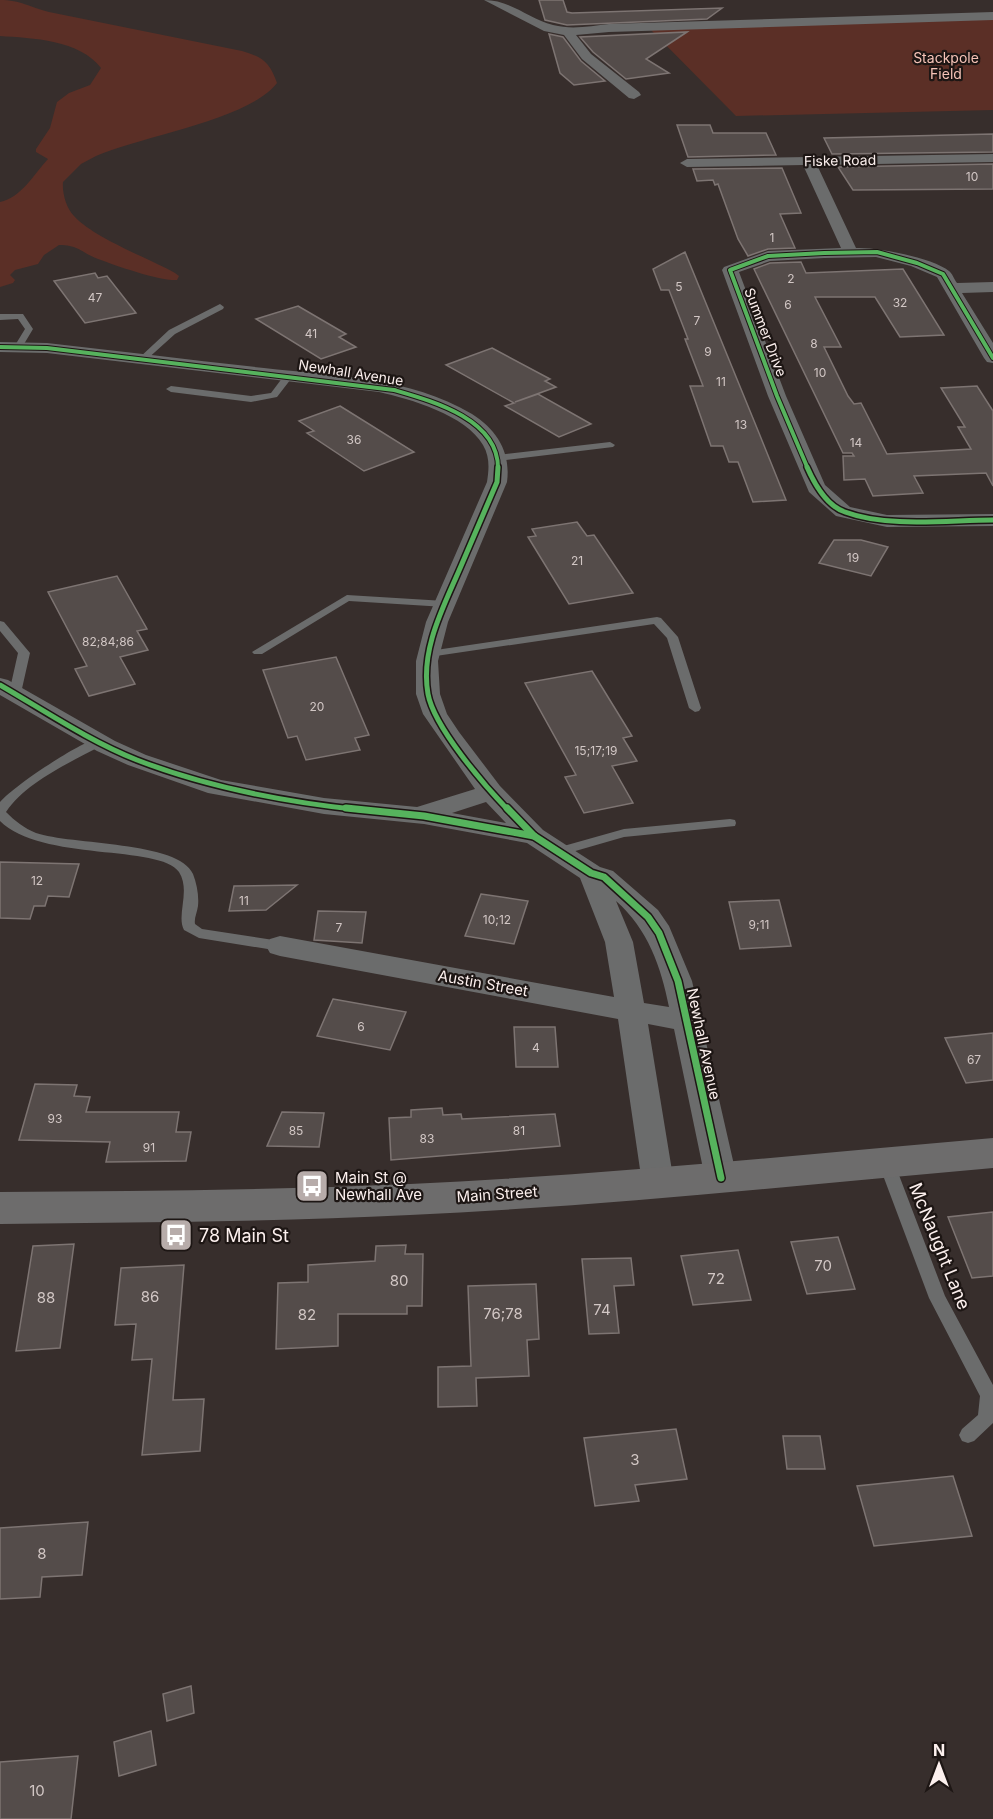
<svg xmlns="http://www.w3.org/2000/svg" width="993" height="1819" font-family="Inter,sans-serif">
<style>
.green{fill:#5b2f26}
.building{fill:#544c4a;stroke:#7d7472;stroke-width:1.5}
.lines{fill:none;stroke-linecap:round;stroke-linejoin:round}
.lane{fill:#6b6c6c;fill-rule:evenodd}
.street{fill:#6b6c6c;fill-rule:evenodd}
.primary{fill:#6d6c6c;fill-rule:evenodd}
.cycleway-far2-casing{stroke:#1d1614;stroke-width:6}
.cycleway-far1-casing{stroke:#1d1614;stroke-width:8}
.cycleway-casing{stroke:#1d1614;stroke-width:10}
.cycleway-far2{stroke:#56b35d;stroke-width:4}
.cycleway-far1{stroke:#56b35d;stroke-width:5}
.cycleway{stroke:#56b35d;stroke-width:7}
.labels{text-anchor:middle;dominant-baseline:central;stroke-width:4.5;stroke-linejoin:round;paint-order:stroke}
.number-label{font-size:12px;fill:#d2c7c5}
.far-park-label{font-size:14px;fill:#f6c3b7;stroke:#1d1614}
.far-street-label{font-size:14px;fill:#fcf0ee;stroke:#1d1614}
.street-label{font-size:15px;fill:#fcf0ee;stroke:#1d1614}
.poi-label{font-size:15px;fill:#fcf0ee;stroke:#1d1614;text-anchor:start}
.near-number-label{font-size:15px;fill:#d2c7c5}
.near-poi-label{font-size:18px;fill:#fcf0ee;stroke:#1d1614;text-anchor:start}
.near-street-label{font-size:18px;fill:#fcf0ee;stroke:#1d1614}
</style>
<rect width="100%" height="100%" fill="#372e2c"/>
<g class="green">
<path d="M 0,0 C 21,0 29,7 49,12 L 242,51 C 263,57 270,63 277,83 C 249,120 141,136 96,156 L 81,164 L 63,182 C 62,192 66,208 74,216 C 94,238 148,258 175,273 L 179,276 L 177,280 C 159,281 117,266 98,259 C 82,253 79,245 59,245 L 44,255 L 38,264 L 15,270 L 10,275 L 15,280 L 13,283 L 0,287 L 0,202 C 21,198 34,174 48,159 L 36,152 L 36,149 L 50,128 L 57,102 L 69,93 L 90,85 L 101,68 C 80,40 32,38 0,36 Z"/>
<polygon points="993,17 993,110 736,116 649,28"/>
</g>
<g class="building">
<polygon points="539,0 563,0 567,12 572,13 722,8 707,19 567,25 545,20"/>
<polygon points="687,32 646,59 669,73 626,79 593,52 580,37"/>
<polygon points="549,34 563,37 581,61 605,81 574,85 560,73"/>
<polygon points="677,125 710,125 713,133 766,133 776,155 688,157"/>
<polygon points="993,134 993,152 832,154 824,138"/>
<polygon points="993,164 993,189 853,190 838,167"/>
<polygon points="782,168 801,213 780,214 795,248 768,249 748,256 738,239 718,184 715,185 713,180 697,181 693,169"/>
<polygon points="685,252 759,433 786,500 753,502 738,462 729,462 723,446 711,446 690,386 703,386 685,339 688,339 669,290 661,290 653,269"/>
<polygon points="801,262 806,273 903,269 944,335 900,337 875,297 815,297 841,347 824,347 848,396 854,404 861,403 887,454 971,449 958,427 965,427 941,388 977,386 993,411 993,486 986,473 914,476 923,493 873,496 865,479 844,480 843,456 854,456 852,453 843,453 754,269 770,263"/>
<polygon points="95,273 98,278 107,276 136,313 85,323 54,281"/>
<polygon points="298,306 346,334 339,337 356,347 321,359 256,319"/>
<polygon points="492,348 550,379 545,381 556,387 515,402 538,394 591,424 559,437 505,406 514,403 446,365"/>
<polygon points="340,406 414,452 364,471 307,433 314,431 299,421"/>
<polygon points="577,522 587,536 594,535 633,593 569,604 528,537 536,536 532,529"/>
<polygon points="834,540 861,540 888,547 871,576 819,563"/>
<polygon points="117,576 147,629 137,631 148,650 120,657 135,684 89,696 75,669 87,666 48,592"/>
<polygon points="336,657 369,735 355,738 360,750 306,760 297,736 288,738 263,670"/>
<polygon points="592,671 632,736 623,738 637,761 612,766 633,803 584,813 565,777 576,775 525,683"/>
<polygon points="0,862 79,864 69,897 48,896 45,906 34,906 30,919 0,918"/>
<polygon points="297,885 266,910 229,911 234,886"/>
<polygon points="481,894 528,901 514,944 465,936"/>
<polygon points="779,900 791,946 740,949 729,902"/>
<polygon points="318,911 366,912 362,943 314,940"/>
<polygon points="333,999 406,1012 390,1050 317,1036"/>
<polygon points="514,1027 555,1027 558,1067 516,1067"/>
<polygon points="993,1033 993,1080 966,1083 945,1038"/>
<polygon points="35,1084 77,1085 74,1096 90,1097 86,1112 179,1112 176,1132 191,1132 186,1161 106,1162 110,1142 19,1140"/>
<polygon points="442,1108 443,1115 461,1114 462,1119 555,1114 560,1146 391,1160 389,1118 411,1117 411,1110"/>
<polygon points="282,1112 324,1113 319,1147 267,1146"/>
<polygon points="993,1212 993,1276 972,1278 948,1217"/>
<polygon points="838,1237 855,1289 807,1294 791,1242"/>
<polygon points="74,1244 60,1348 16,1351 33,1246"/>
<polygon points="406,1245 405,1254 423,1254 422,1306 407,1306 407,1314 338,1314 338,1346 276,1349 278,1283 308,1282 308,1265 375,1261 376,1246"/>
<polygon points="738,1250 751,1300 693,1305 681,1256"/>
<polygon points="631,1258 634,1285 614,1286 619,1333 589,1334 582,1259"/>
<polygon points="184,1265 173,1400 204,1399 200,1451 142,1455 152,1359 132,1360 136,1324 115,1325 121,1268"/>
<polygon points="536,1284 539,1339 527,1340 529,1376 476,1378 477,1406 438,1407 438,1367 471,1366 468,1286"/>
<polygon points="676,1429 687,1479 635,1485 639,1501 595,1506 584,1438"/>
<polygon points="783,1436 820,1436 825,1469 787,1469"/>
<polygon points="953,1476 972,1536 874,1546 857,1486"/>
<polygon points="88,1522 82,1575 42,1577 40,1597 0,1599 0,1528"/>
<polygon points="191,1686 194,1713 167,1721 163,1694"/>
<polygon points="151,1731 156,1765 119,1776 114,1742"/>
<polygon points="78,1756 71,1819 0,1819 0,1762"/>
</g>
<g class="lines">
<g class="lane">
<polygon points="220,304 224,307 223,309 175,334 145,361 138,359 169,330"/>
<polygon points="0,314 23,314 33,329 21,349 14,347 25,329 18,319 0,320"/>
<polygon points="289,372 294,375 277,397 251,402 171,392 166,389 171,386 251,396 271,393 286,373"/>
<polygon points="610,442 615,445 613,447 498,461 493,458 498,455"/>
<polygon points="347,595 445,601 450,604 445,607 349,601 262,654 254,654 252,652"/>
<polygon points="657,617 661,618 678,637 701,708 699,711 695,712 689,708 667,638 654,624 429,657 423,654 429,651"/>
<polygon points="0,621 4,622 30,653 21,693 15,697 9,693 18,653 0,631"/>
<path d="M 98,738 L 102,739 L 104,742 L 102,745 C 70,763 27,781 6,812 C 15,821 24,828 36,833 C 71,845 179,841 193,874 C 197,884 199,896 198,906 C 197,913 194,918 195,924 L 202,929 L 280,941 L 285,943 L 287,946 L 285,949 L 280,951 L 199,938 L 184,930 C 176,915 191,891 179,872 C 160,844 41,862 0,821 L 0,802 C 15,785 77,744 98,738 Z"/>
<polygon points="730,819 735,820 736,823 735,826 624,837 558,856 551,852 553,849 624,829"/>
<polygon points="886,1156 892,1158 894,1162 945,1296 993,1385 993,1423 974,1441 968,1443 962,1441 959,1435 962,1429 978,1415 980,1396 929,1298 878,1162 880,1158"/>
</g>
<g class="street">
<path d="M 484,0 C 511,0 529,19 553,25 C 572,30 591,26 609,24 L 993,12 L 993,20 L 609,32 L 576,35 L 591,54 L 639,92 L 641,95 L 634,99 L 629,98 L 582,59 L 564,35 L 544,31 Z"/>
<path d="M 993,154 L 993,162 L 817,165 L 856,248 C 877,247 933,258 949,271 C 952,273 954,279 957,283 L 993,282 L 993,292 L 962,293 L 993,343 L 993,363 L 987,362 L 984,358 L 937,277 L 911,266 L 876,257 L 824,258 L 770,261 L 739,272 L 786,396 L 825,485 L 850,507 L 887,515 L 993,514 L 993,526 L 887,527 L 836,516 L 809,492 L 768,396 L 722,270 L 724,267 L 768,251 L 841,248 L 803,165 L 687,167 L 680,163 L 687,159 Z"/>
<path d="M 0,342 L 47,343 C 119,351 192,360 264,368 C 334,376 410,377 472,414 C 497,430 511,452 507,482 L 448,622 L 438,661 L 440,694 L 447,714 L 459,732 L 500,786 L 543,830 L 600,867 L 613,871 L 658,910 L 669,926 L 692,981 L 737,1178 L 732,1187 L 721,1191 L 710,1187 L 705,1178 L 674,1029 L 648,1024 L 674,1183 L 669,1192 L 658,1196 L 647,1192 L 642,1183 L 618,1019 L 280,956 L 270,953 L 266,946 L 270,939 L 280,936 L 614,997 L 605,942 L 580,878 L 527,843 L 424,824 L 324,814 L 208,793 L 128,765 L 97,751 L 0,695 L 0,678 L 8,680 L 115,741 L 146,755 L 221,780 L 324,798 L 417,807 L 475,789 L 423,714 L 416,694 L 416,661 L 426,622 L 487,482 C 489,469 490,457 483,445 C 466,415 410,399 379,392 L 47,353 L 0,352 ZM 486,802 L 506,823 L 452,813 ZM 616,901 C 648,929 661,967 669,1007 L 644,1003 L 633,942 Z"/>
</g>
<path class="primary" d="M 993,1138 L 993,1168 C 799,1185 605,1206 410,1215 C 273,1222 137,1222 0,1224 L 0,1192 C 137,1191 273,1190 410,1184 C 605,1175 799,1155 993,1138 Z"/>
<defs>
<g id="cycleway-far2">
<path d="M 0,347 L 47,348 L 394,390 C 432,401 499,419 498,469"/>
<polyline points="808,469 777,396 730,270 768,256 824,253 877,252 917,263 943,274 993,358"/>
</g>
<g id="cycleway-far1">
<path d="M 498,467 L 497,482 C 485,510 473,538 461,566 C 444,606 420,649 428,694 C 434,727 484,785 508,810"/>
<path d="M 807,467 C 814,483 827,506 845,512 C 888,528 948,520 993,520"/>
<path d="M 0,685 C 45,711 89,741 137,760 C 209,788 285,802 361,810"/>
</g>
<g id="cycleway">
<polyline points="346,808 424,816 534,836"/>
<polyline points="507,808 534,836 591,873 604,877 648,917 659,933 678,981 721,1178"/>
</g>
</defs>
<use href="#cycleway-far2" class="cycleway-far2-casing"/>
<use href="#cycleway-far1" class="cycleway-far1-casing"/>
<use href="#cycleway" class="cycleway-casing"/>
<use href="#cycleway-far2" class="cycleway-far2"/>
<use href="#cycleway-far1" class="cycleway-far1"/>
<use href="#cycleway" class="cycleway"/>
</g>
<defs>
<symbol id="bus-square" viewBox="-11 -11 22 22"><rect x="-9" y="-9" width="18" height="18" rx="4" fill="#b7acaa" stroke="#1d1614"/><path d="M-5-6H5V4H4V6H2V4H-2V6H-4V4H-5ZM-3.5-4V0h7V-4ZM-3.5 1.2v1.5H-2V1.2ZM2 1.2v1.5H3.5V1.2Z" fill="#fff"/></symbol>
</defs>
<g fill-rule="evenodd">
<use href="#bus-square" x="293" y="1167" width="38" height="38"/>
<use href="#bus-square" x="157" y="1216" width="38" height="38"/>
</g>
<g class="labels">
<g class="number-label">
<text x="972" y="176">10</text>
<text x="772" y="237">1</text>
<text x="791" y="278">2</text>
<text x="679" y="286">5</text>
<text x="95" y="297">47</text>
<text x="900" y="302">32</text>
<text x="788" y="304">6</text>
<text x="697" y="320">7</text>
<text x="311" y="333">41</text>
<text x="814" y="343">8</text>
<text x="708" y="351">9</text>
<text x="820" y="372">10</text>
<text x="721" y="381">11</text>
<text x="741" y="424">13</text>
<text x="354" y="439">36</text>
<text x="856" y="442">14</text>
<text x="853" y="557">19</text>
<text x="577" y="560">21</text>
<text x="108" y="641">82;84;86</text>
<text x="317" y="706">20</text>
<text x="596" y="750">15;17;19</text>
<text x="37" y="880">12</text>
<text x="244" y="900">11</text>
<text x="497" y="919">10;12</text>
<text x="759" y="924">9;11</text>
<text x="339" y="927">7</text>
<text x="361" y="1026">6</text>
<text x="536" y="1047">4</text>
<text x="974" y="1059">67</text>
<text x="55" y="1118">93</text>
<text x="296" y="1130">85</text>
<text x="519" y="1130">81</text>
<text x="427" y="1138">83</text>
<text x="149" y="1147">91</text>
</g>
<g class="far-park-label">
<text x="946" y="57">Stackpole<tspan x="946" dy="16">Field</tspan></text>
</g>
<g class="far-street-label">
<text transform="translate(840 160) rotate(-1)">Fiske Road</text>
<text transform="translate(766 332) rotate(69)">Summer Drive</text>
<text transform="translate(351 372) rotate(9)">Newhall Avenue</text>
</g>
<g class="street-label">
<text transform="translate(483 983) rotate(10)">Austin Street</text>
<text transform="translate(704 1044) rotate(78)">Newhall Avenue</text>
<text transform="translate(497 1194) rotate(-4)">Main Street</text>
</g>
<g class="poi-label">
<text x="335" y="1177">Main St @<tspan x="335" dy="17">Newhall Ave</tspan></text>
</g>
<g class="near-number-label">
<text x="823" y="1265">70</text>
<text x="716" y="1278">72</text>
<text x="399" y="1280">80</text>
<text x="150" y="1296">86</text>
<text x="46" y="1297">88</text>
<text x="602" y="1309">74</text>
<text x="503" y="1313">76;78</text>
<text x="307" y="1314">82</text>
<text x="635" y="1459">3</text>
<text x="42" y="1553">8</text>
<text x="37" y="1790">10</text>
</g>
<g class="near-poi-label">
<text x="199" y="1235">78 Main St</text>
</g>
<g class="near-street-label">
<text transform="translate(940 1246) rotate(68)">McNaught Lane</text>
</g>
</g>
<g transform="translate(939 1765)" stroke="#1d1614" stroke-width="4.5" paint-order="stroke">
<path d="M0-4.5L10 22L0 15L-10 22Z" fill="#fcf0ee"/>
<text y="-9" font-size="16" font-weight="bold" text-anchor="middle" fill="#fcf0ee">N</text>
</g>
</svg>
